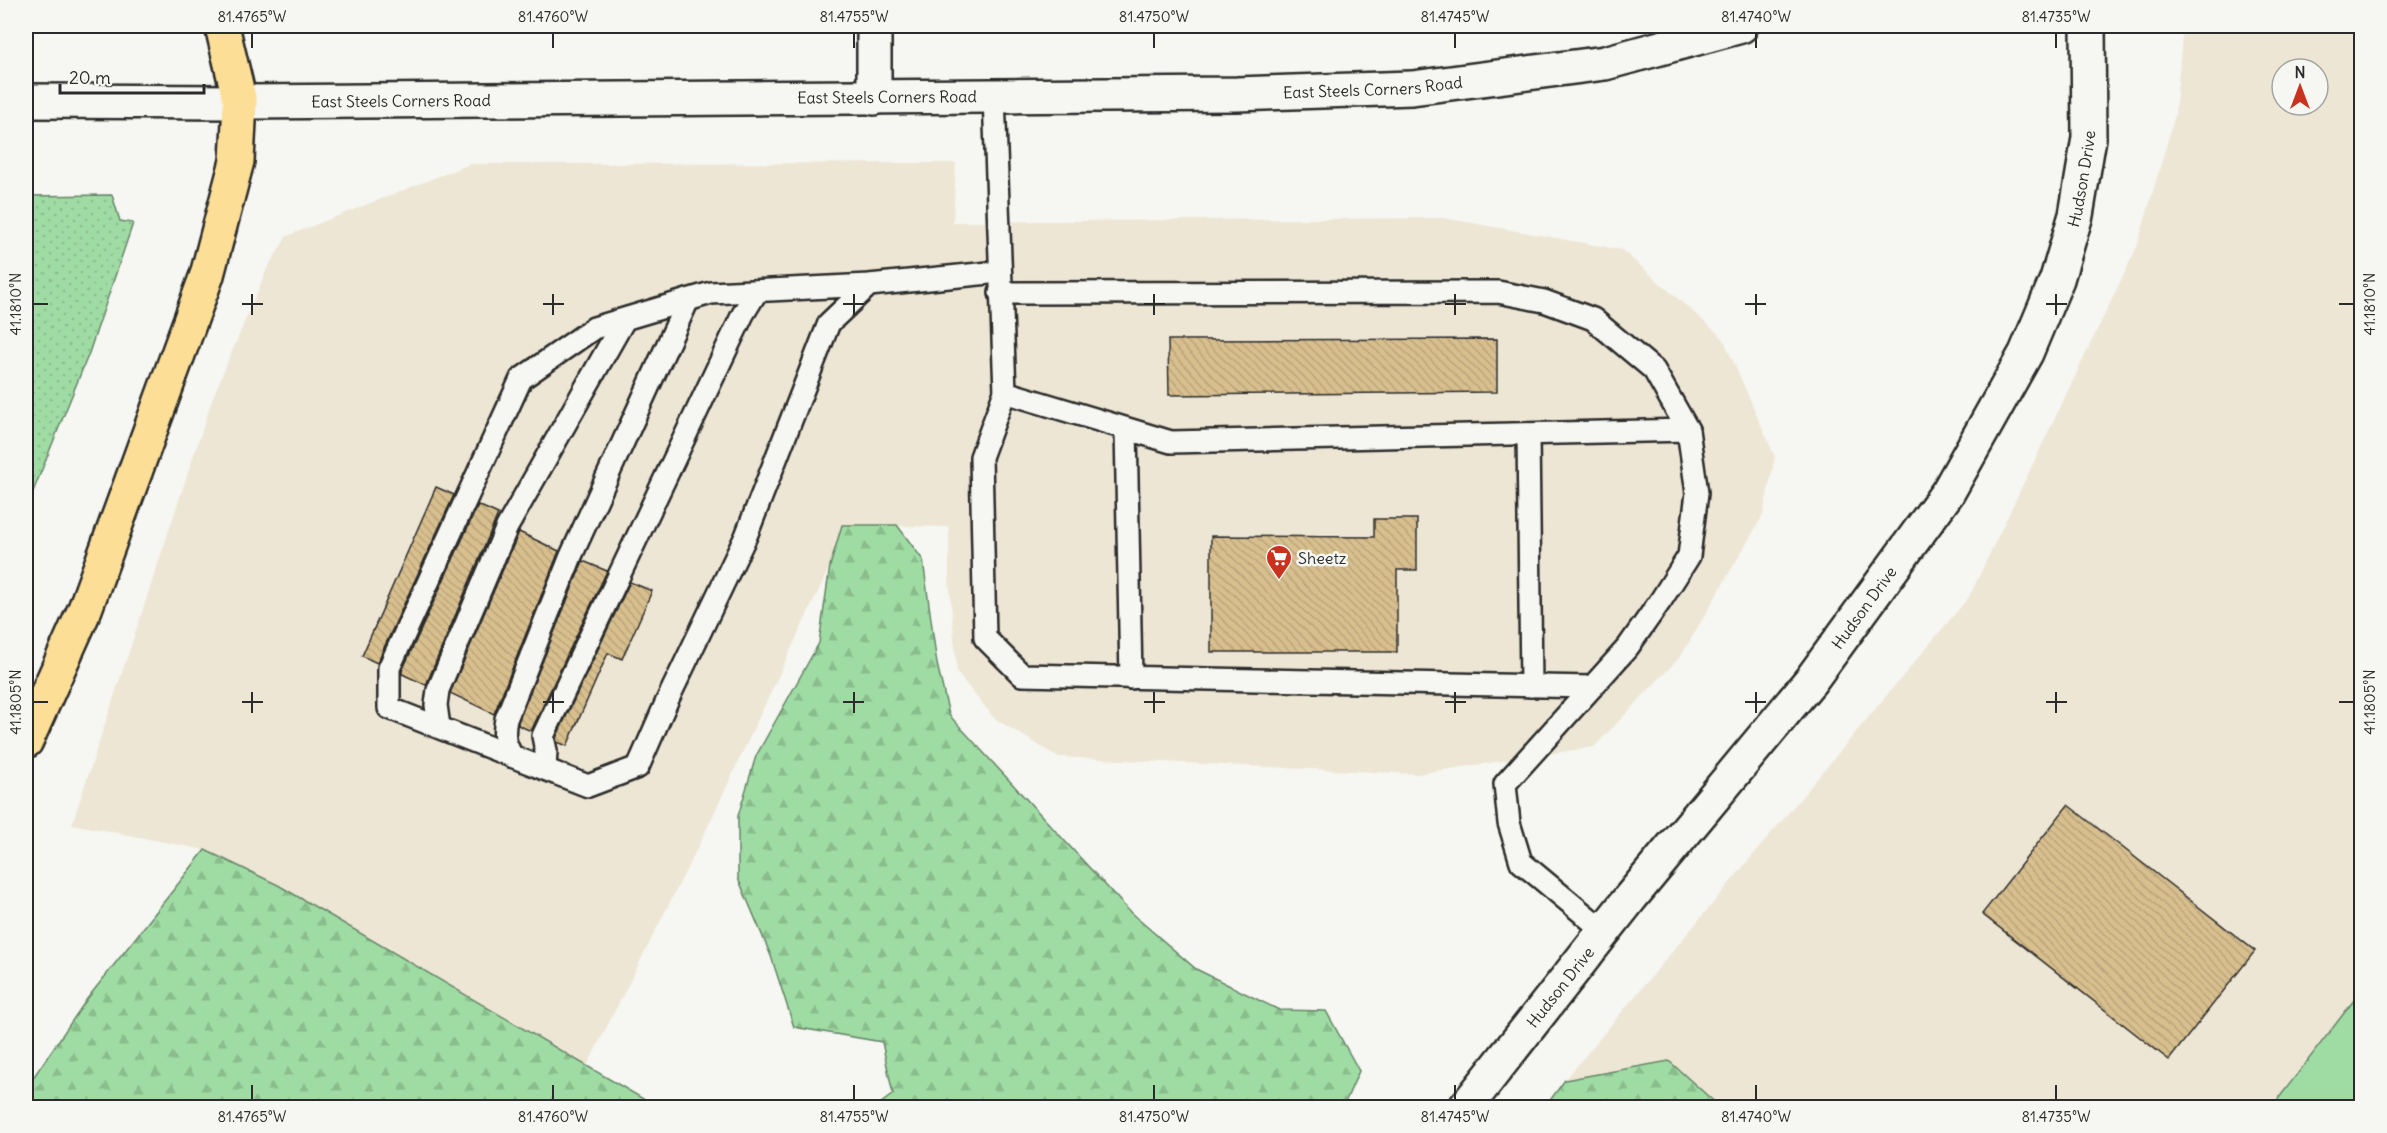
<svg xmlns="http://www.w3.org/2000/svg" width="2387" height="1133" font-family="Delius,sans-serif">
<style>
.built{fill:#ede6d4;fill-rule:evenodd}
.grass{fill:url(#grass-dots);stroke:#658467;stroke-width:1.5}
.forest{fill:url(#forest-firs);stroke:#658467;stroke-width:1.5}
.garden{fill:#9fdca3;stroke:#658467;stroke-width:1.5}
.building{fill:url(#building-back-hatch);stroke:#2b2b2b;stroke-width:1.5}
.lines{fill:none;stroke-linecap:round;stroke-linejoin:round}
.lane-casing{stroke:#2b2b2b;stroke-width:26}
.street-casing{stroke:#2b2b2b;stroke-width:38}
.secondary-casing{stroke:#2b2b2b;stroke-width:38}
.highway-casing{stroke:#2b2b2b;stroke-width:38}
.lane{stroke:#f6f6f2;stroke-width:21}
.street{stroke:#f6f6f2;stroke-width:33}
.secondary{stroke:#f6f6f2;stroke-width:33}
.highway{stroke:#fcde96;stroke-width:33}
.ticks{fill:none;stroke:#2b2b2b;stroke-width:2}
.labels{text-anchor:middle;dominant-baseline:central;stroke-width:5;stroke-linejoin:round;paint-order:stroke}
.street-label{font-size:16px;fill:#2b2b2b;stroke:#f6f6f2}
.poi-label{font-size:16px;fill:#2b2b2b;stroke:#f6f6f2;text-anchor:start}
.neatline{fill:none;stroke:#2b2b2b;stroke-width:2}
.ticks-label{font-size:15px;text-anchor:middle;fill:#2b2b2b}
</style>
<defs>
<pattern id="grass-dots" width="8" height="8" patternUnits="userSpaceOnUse" patternTransform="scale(1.5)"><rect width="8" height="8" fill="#9fdca3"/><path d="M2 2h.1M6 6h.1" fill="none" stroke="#89bd8c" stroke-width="1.8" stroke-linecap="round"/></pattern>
<pattern id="forest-firs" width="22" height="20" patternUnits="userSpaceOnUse" patternTransform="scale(1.5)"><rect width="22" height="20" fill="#9fdca3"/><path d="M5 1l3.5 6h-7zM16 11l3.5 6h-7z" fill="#89bd8c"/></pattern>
<pattern id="building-back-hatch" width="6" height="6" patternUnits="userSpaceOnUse" patternTransform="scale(1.5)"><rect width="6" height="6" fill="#d8bf8e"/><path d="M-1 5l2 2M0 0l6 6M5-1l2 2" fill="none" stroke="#baa47b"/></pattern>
</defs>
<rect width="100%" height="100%" fill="#f6f6f2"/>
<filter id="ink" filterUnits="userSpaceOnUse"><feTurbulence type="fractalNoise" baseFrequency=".0167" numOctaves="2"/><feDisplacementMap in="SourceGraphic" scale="12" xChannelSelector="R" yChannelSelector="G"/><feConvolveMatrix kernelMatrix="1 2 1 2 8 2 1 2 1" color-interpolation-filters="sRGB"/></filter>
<g filter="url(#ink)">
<g class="built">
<path d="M 2183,26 L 2361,26 L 2361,991 L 2272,1107 L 1720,1107 L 1669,1061 L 1565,1080 L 1969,597 L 2137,247 L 2175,115 ZM 2282,69 L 2318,69 L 2318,105 L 2282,105 Z"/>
<polygon points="956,163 953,222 1444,218 1622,250 1723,338 1775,457 1763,515 1681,656 1594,747 1417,774 1058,757 994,718 957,673 949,579 949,527 842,525 830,566 702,839 587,1066 278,885 205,850 72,824 214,394 267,269 287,236 470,164"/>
</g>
<polygon class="grass" points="112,195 120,221 133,223 89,353 26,509 26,196"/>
<g class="forest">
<polygon points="842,525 897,525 923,560 937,664 949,715 1131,913 1196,969 1279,1010 1326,1011 1359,1071 1343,1107 876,1107 893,1094 882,1042 794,1027 771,956 738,878 738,816 756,756 819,643 830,566"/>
<polygon points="205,850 278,885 657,1107 26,1107 26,1088 87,999"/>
<polygon points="1669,1061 1720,1107 1545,1107 1565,1080"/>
</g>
<polygon class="garden" points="2361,991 2361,1107 2272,1107"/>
<g class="building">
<polygon points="1497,339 1497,392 1169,395 1168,340"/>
<polygon points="436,487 454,495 377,663 362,656"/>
<polygon points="478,505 498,514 426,685 402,674 402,671"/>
<polygon points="1374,519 1417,519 1417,570 1397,570 1397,652 1211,652 1211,536 1374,537"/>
<polygon points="519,532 559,551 494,714 450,693"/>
<polygon points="583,561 607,571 531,731 518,725 518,722"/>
<polygon points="630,582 652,591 622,659 608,653 567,746 557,742 556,738"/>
<polygon points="2068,805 2255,951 2169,1060 1982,914"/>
</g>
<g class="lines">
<defs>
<g id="lane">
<polyline points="994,96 1005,392 1171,442 1688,430"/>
<polyline points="869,285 711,293 594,328 521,379 389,668 389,708 588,786 638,767 667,701 746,536 829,323 869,285 999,272"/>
<polyline points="1000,293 1498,292 1544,301 1593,319 1654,370 1688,430 1697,493 1689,556 1661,600 1628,647 1505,784 1509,823 1521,862 1604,931"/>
<polyline points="1005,392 981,457 985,638 1022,675 1592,687"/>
<polyline points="1126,429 1131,678"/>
<polyline points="1528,434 1531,686"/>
<polyline points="439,727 436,705 438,690 507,527 624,320"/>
<path d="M 512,756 C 504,743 503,734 506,719 L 571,556 L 688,300"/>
<polyline points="545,769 546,751 543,736 743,314 757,291"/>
</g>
<polyline id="street" points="874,26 874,98"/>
<g id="secondary">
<path id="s1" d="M 26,101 L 240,102 L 1237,94 L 1412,88 L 1605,63 L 1741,26"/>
<path id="s2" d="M 1465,1108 L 1631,897 L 1811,680 L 1948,492 L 2026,353 L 2057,279 L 2076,215 L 2089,138 L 2088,26"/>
</g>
<polyline id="highway" points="26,741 85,609 207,275 237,161 240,102 222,26"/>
</defs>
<use href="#lane" class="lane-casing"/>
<use href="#street" class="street-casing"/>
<use href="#secondary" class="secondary-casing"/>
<use href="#highway" class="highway-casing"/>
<use href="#lane" class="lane"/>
<use href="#street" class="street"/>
<use href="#secondary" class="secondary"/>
<use href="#highway" class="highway"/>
</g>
</g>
<path class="ticks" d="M 252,33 L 252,48M 553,33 L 553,48M 854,33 L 854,48M 1154,33 L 1154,48M 1455,33 L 1455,48M 1756,33 L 1756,48M 2056,33 L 2056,48M 252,294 L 252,315M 553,294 L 553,315M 854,294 L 854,315M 1154,294 L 1154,315M 1455,294 L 1455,315M 1756,294 L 1756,315M 2056,294 L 2056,315M 33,304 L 48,304M 242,304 L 263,304M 543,304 L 564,304M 843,304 L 864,304M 1144,304 L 1165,304M 1445,304 L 1466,304M 1745,304 L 1766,304M 2046,304 L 2067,304M 2339,304 L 2354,304M 252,692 L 252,713M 553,692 L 553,713M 854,692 L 854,713M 1154,692 L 1154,713M 1455,692 L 1455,713M 1756,692 L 1756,713M 2056,692 L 2056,713M 33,702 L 48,702M 242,702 L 263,702M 543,702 L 564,702M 843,702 L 864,702M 1144,702 L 1165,702M 1445,702 L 1466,702M 1745,702 L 1766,702M 2046,702 L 2067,702M 2339,702 L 2354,702M 252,1085 L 252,1100M 553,1085 L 553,1100M 854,1085 L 854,1100M 1154,1085 L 1154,1100M 1455,1085 L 1455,1100M 1756,1085 L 1756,1100M 2056,1085 L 2056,1100"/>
<defs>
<symbol id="supermarket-pin" viewBox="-11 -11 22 30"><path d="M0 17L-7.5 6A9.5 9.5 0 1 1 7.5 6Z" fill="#c8321e" stroke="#f6f6f2"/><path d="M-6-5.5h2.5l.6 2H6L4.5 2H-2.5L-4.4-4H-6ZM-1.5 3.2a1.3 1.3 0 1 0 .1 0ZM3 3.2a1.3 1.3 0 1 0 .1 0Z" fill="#fff"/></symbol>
</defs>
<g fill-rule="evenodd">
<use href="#supermarket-pin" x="1264" y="543" width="30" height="40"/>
</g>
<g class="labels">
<g class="street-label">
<text stroke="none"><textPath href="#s1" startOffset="1347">East Steels Corners Road</textPath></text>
<text stroke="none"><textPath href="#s1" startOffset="861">East Steels Corners Road</textPath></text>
<text stroke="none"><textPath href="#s1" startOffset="375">East Steels Corners Road</textPath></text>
<text stroke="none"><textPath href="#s2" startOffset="1126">Hudson Drive</textPath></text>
<text stroke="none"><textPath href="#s2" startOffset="640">Hudson Drive</textPath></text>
<text stroke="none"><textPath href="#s2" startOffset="154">Hudson Drive</textPath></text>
</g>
<g class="poi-label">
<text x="1298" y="558">Sheetz</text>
</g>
</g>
<rect width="2387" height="1133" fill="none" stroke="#f6f6f2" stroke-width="66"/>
<g transform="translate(2300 87)"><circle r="28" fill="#f6f6f2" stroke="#a5a5a2" stroke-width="1.5"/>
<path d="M0-4.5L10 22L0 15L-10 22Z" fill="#c8321e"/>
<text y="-9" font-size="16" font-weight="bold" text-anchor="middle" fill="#2b2b2b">N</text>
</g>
<path d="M60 84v9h144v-9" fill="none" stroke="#2b2b2b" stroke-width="3"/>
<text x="69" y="84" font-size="18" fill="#2b2b2b" stroke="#f6f6f2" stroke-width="4.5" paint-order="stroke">20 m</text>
<rect x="33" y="33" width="2321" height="1067" class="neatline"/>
<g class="ticks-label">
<text x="252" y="22">81.4765°W</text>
<text x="553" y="22">81.4760°W</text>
<text x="854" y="22">81.4755°W</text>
<text x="1154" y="22">81.4750°W</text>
<text x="1455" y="22">81.4745°W</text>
<text x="1756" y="22">81.4740°W</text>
<text x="2056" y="22">81.4735°W</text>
<text transform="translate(16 304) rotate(-90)" y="5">41.1810°N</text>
<text transform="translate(2370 304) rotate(-90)" y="5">41.1810°N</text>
<text transform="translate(16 702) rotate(-90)" y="5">41.1805°N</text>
<text transform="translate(2370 702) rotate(-90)" y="5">41.1805°N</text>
<text x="252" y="1122">81.4765°W</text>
<text x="553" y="1122">81.4760°W</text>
<text x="854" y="1122">81.4755°W</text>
<text x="1154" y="1122">81.4750°W</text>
<text x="1455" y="1122">81.4745°W</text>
<text x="1756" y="1122">81.4740°W</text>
<text x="2056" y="1122">81.4735°W</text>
</g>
</svg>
